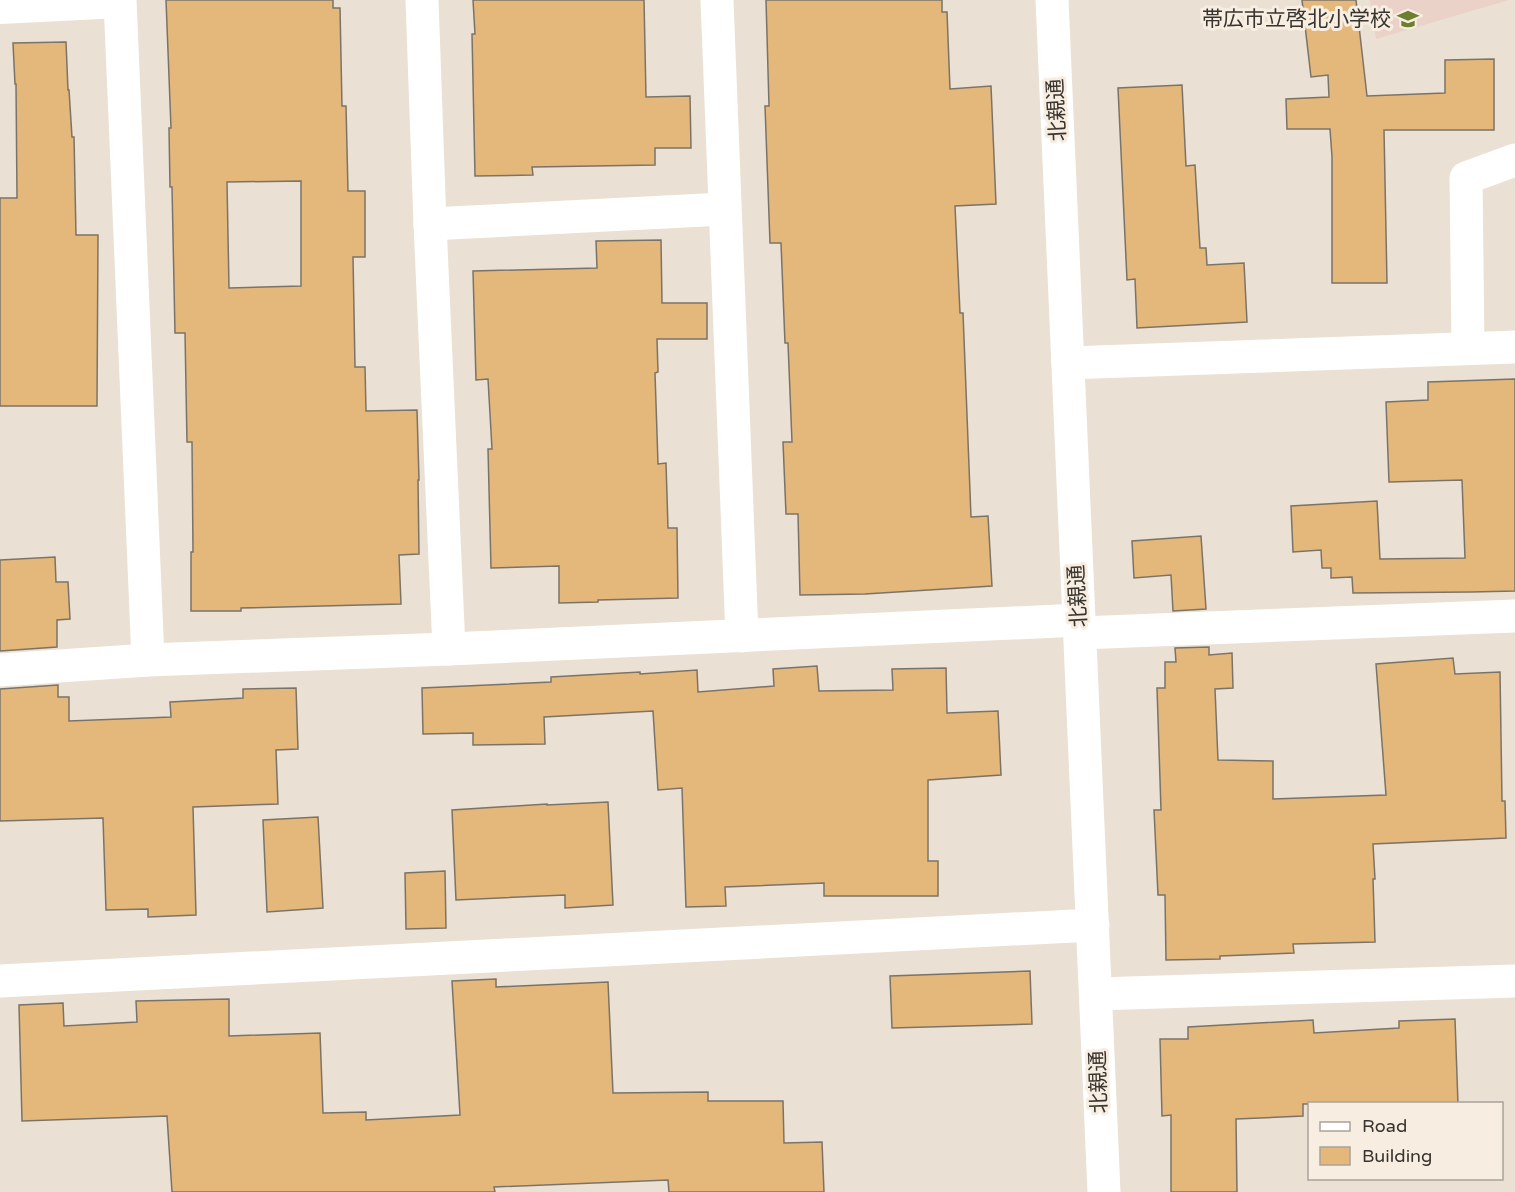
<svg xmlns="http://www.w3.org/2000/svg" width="1515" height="1192" font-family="'Varela Round','Noto Sans JP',sans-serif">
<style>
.education{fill:#ead2c9}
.building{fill:#e4b87b;stroke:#7c7368;stroke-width:1.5;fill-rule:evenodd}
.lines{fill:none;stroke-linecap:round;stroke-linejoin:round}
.lane{stroke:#fff;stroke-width:24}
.street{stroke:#fff;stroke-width:33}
.secondary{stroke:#fff;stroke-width:33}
.labels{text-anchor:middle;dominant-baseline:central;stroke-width:6;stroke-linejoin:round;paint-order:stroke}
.poi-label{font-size:21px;fill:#37332e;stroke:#f7ede0;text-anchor:end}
.street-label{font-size:21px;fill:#37332e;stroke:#f7ede0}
</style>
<rect width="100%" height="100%" fill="#eae0d3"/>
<polygon class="education" points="1370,0 1509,0 1376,39"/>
<g class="building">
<path d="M 166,0 L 333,0 L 333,8 L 340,8 L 342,106 L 346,106 L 348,191 L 365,191 L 365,257 L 353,257 L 355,367 L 365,367 L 366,411 L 417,410 L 419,480 L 418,480 L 419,554 L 399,555 L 401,604 L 241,608 L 241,611 L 191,611 L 191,552 L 193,552 L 192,442 L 187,442 L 185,333 L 175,333 L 172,187 L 170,187 L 169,128 L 171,128 ZM 301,181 L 301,286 L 229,288 L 227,182 Z"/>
<polygon points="473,0 644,0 646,97 690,96 691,148 655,148 655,165 532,167 533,175 475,176 472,34 475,34"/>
<polygon points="766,0 942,0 942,12 947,12 950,89 991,86 996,204 955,206 960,313 963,313 971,517 988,516 992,586 865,594 800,595 798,514 786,514 783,442 792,442 788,343 785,343 781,243 770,243 765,106 769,106"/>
<polygon points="1302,0 1356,0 1367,96 1445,93 1445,60 1494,59 1494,130 1384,130 1387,283 1332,283 1332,157 1330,129 1287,129 1286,99 1329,97 1328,75 1311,77"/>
<polygon points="66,42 68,90 69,90 72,137 74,137 76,235 98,235 97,406 0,406 0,198 17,198 16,84 15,84 13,43"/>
<polygon points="1182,85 1186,166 1195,165 1200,248 1206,248 1207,265 1244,263 1247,322 1137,328 1135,279 1127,280 1118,88"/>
<polygon points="661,240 662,303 707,303 707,339 657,339 658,372 655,373 658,464 666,463 668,528 677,528 678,598 598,600 598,602 559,603 559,566 491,568 488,449 492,449 488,379 476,380 473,271 597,268 596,241"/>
<polygon points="1515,379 1515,591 1471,592 1353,593 1352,577 1331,578 1331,568 1322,568 1321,550 1293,552 1291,506 1377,501 1380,559 1465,558 1462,480 1389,482 1386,402 1428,400 1428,382"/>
<polygon points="1201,536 1206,609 1173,611 1171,575 1134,578 1132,541"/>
<polygon points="55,557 56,582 68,582 70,619 57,620 57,647 0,651 0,560"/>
<polygon points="1209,647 1209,655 1232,653 1233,688 1215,689 1218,760 1273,761 1273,799 1386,795 1376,664 1453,658 1455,674 1500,672 1502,801 1505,801 1506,838 1373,844 1375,879 1373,879 1375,942 1293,944 1294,953 1220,956 1220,959 1166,960 1165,895 1158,895 1154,810 1161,810 1157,688 1165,688 1165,662 1176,662 1175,648"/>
<polygon points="817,666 819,691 893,690 892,669 946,668 947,713 998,711 1001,775 928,780 928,861 938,861 938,896 824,896 824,883 725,887 726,906 686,907 682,788 658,790 653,711 544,717 545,744 473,745 473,733 423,734 422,688 551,682 551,677 640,672 640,674 697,670 698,692 774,686 773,669"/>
<polygon points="58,685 58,697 69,697 69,721 171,717 170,702 243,698 243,689 296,688 298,749 276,750 278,804 193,807 196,915 148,917 148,909 106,910 103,818 0,821 0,689"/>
<polygon points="608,802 613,905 565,908 565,895 456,900 452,810 547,804 547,805"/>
<polygon points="318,817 323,908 267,912 263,820"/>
<polygon points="445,871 446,928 406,929 405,873"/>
<polygon points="1030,971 1032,1024 892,1028 890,976"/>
<polygon points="496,979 496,987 608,982 613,1093 708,1092 708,1101 783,1101 784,1143 822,1142 824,1192 669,1192 668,1180 494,1187 495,1192 172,1192 167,1116 22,1121 19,1005 63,1003 64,1026 137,1022 136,1001 229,999 229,1036 320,1033 323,1113 366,1112 366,1120 460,1115 452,981"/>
<polygon points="1455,1019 1458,1104 1303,1104 1303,1116 1236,1119 1237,1192 1171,1192 1171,1115 1162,1116 1160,1039 1188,1039 1188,1027 1313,1020 1314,1033 1399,1028 1399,1021"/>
</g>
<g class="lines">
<polyline class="lane" points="0,12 120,6"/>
<g class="street">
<polyline points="120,0 148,660"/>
<polyline points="422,0 430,224 449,649"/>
<polyline points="717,0 742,636"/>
<polyline points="430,224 724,209"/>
<polyline points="1468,348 1466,178 1515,160"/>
<polyline points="1068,363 1515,347"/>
<polyline points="1080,633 1515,616"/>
<polyline points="0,670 148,660 449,649 1079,620"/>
<polyline points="0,981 1093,925"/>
<polyline points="1096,994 1515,981"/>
</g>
<polyline class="secondary" points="1052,0 1104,1192"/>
</g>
<defs>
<symbol id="school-bare" viewBox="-9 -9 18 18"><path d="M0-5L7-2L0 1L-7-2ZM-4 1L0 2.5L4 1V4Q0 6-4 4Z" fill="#6c7f2f" stroke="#f7ede0" stroke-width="2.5" paint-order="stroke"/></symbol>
</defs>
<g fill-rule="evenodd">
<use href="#school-bare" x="1393" y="4" width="30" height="30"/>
</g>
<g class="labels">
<g class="poi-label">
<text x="1391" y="19">帯広市立啓北小学校</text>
</g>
<g class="street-label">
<text transform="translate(1057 110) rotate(-93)">北親通</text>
<text transform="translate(1078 596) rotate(-93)">北親通</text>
<text transform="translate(1099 1082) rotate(-92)">北親通</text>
</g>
</g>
<rect x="1308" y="1102" width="195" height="78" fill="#f7ede0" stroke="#aaa399" stroke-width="1.5"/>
<rect x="1320" y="1122" width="30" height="9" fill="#ffffff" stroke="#aaa399" stroke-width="1.5"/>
<text x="1362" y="1132" font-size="18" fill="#37332e">Road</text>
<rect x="1320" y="1147" width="30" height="18" fill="#e4b87b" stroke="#aaa399" stroke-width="1.5"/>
<text x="1362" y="1162" font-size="18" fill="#37332e">Building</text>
</svg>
